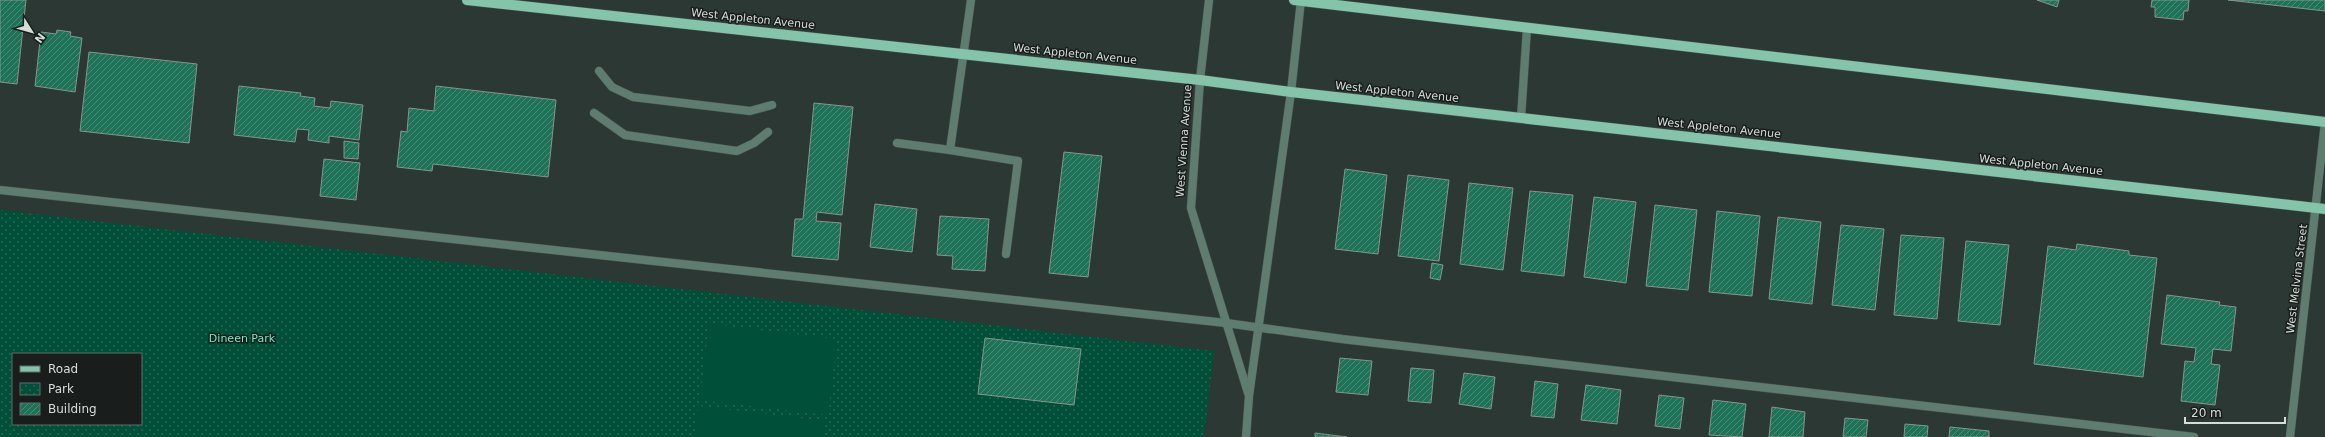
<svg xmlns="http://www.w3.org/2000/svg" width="2325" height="437" font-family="'DejaVu Sans',sans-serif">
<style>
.park{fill:url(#park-dots);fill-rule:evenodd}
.pitch{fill:#004f39}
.building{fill:url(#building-hatch);stroke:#87958e}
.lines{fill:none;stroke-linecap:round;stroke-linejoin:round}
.service-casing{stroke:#4a5651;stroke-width:9}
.minor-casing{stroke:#4a5651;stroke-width:9}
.tertiary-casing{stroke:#4a5651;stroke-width:9}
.primary-casing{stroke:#4a5651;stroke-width:11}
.service{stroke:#5e7d70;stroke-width:8}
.minor{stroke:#5e7d70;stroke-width:8}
.tertiary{stroke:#5e7d70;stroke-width:8}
.primary{stroke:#83c4aa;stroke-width:10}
.labels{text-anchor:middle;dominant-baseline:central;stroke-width:3;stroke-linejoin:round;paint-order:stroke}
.street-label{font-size:11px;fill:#d5ddd9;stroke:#191e1c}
.park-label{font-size:11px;fill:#79e9c0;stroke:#191e1c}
</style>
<defs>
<pattern id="park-dots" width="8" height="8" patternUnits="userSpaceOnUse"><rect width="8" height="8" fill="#004f39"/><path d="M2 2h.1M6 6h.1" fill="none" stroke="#246855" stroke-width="1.8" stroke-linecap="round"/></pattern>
<pattern id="building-hatch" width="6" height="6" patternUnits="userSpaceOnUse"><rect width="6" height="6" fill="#1e7257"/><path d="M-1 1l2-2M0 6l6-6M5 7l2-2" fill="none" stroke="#488c76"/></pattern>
</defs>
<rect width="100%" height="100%" fill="#2c3833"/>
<path class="park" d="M 0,210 L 1214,351 L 1204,437 L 0,437 ZM 13,354 L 141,354 L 141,424 L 13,424 Z"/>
<g class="pitch">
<polygon points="709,324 837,339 828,415 700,400"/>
<polygon points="698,406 826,421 824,437 695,437"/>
</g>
<g class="building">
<polygon points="0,0 26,0 17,84 0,82"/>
<polygon points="2037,0 2059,0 2057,7"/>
<polygon points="2152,0 2189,0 2188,11 2184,11 2183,20 2155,17 2155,7 2151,7"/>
<polygon points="2228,0 2325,0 2325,11"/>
<polygon points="57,30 71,32 70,36 82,38 75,92 35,86 41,32 56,34"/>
<polygon points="89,52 197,64 189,143 80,131"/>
<polygon points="239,86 301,93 300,96 315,98 314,106 330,108 331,101 363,105 359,140 329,136 329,143 308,140 309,130 297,129 295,142 234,135"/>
<polygon points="436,86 556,100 548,177 433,164 432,171 397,167 401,131 407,132 409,108 434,111"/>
<polygon points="814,103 853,107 842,215 817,212 816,221 841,223 838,260 792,256 795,219 803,219"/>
<polygon points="344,141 359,143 358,159 344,158"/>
<polygon points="1064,152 1102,156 1088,277 1049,273"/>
<polygon points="324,159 360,163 356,200 320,196"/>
<polygon points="1345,169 1387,175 1378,254 1335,249"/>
<polygon points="1408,175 1449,180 1439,261 1398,256"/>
<polygon points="1469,183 1513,188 1503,270 1460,264"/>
<polygon points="1530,191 1573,195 1564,276 1521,271"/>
<polygon points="1594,197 1636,202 1626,283 1584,277"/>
<polygon points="875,204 917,209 912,252 870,247"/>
<polygon points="1655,205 1697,210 1688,290 1646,286"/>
<polygon points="1717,211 1760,216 1752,296 1709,292"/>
<polygon points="940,216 989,219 985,271 952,269 953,256 937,255"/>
<polygon points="1778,217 1821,222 1812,304 1769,299"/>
<polygon points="1841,225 1884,229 1875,310 1832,305"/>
<polygon points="1901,235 1944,238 1937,319 1894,315"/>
<polygon points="1966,241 2009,245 2000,325 1958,321"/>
<polygon points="2077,244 2129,251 2129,255 2157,258 2143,377 2034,364 2048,246 2076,250"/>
<polygon points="1432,263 1443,265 1440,280 1430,278"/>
<polygon points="2167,295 2220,302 2219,305 2236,307 2231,351 2213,349 2211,364 2220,365 2215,405 2181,401 2185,361 2194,362 2196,348 2161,344"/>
<polygon points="985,338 1081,349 1074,405 978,394"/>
<polygon points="1340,358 1372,361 1368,395 1336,392"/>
<polygon points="1411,368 1434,370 1431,403 1408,401"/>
<polygon points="1464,373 1495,377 1491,409 1459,404"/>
<polygon points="1535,381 1558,384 1554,418 1531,416"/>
<polygon points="1586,385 1621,390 1617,424 1581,420"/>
<polygon points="1659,395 1684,398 1680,429 1655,426"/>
<polygon points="1713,400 1746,404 1742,437 1709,435"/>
<polygon points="1772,407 1805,412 1803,437 1769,437"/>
<polygon points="1845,418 1868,420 1866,437 1843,437"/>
<polygon points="1905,424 1928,426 1927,437 1904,437"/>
<polygon points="1950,427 1989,431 1989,437 1949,437"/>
<polygon points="1315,433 1347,437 1315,437"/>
</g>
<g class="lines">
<defs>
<g id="service">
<polyline points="971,0 950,150 1018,161 1006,254"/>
<polyline points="599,71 612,87 633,97 750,111 772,105"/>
<polyline points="594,113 625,135 737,151 754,143 768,132"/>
<polyline points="1521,118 1527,28"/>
<polyline points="897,143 950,150"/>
<polyline points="0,190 1226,323 1342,339 2194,437"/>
</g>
<polyline id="minor" points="2290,437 2325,122"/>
<g id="tertiary">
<polyline points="1209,0 1200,80 1191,208 1248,393"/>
<polyline points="1246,437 1249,396 1291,92 1301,0"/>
</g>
<g id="primary">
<polyline points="467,0 1200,80 1291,92 2325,209"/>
<polyline points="1294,0 2325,122"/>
</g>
</defs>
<use href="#service" class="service-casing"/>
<use href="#minor" class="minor-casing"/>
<use href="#tertiary" class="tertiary-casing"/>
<use href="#primary" class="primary-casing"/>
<use href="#service" class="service"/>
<use href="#minor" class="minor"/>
<use href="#tertiary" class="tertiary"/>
<use href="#primary" class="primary"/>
</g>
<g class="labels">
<g class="street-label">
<text transform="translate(753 19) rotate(6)">West Appleton Avenue</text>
<text transform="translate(1075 54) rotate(6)">West Appleton Avenue</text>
<text transform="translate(1397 92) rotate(6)">West Appleton Avenue</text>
<text transform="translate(1719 128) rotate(6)">West Appleton Avenue</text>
<text transform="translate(1184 141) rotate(-86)">West Vienna Avenue</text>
<text transform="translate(2041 165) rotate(6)">West Appleton Avenue</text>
<text transform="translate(2297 279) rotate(-83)">West Melvina Street</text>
</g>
<g class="park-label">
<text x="242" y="338">Dineen Park</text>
</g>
</g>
<rect x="12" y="353" width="130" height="72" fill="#191e1c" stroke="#646a68"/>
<rect x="20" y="366" width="20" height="6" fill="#83c4aa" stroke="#646a68"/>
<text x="48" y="373" font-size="12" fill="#d5ddd9">Road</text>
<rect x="20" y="383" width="20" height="12" fill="url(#park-dots)" stroke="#646a68"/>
<text x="48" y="393" font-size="12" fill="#d5ddd9">Park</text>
<rect x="20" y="403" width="20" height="12" fill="url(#building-hatch)" stroke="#646a68"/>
<text x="48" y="413" font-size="12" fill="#d5ddd9">Building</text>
<g transform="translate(32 32) rotate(127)" stroke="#191e1c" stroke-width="3" paint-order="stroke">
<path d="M0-3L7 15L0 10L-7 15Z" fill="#d5ddd9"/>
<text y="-6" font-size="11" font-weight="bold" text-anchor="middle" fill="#d5ddd9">N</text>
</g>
<path d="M2185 417v6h100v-6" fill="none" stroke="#d5ddd9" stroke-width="2"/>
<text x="2191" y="417" font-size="12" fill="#d5ddd9" stroke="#191e1c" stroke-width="3" paint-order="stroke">20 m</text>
</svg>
